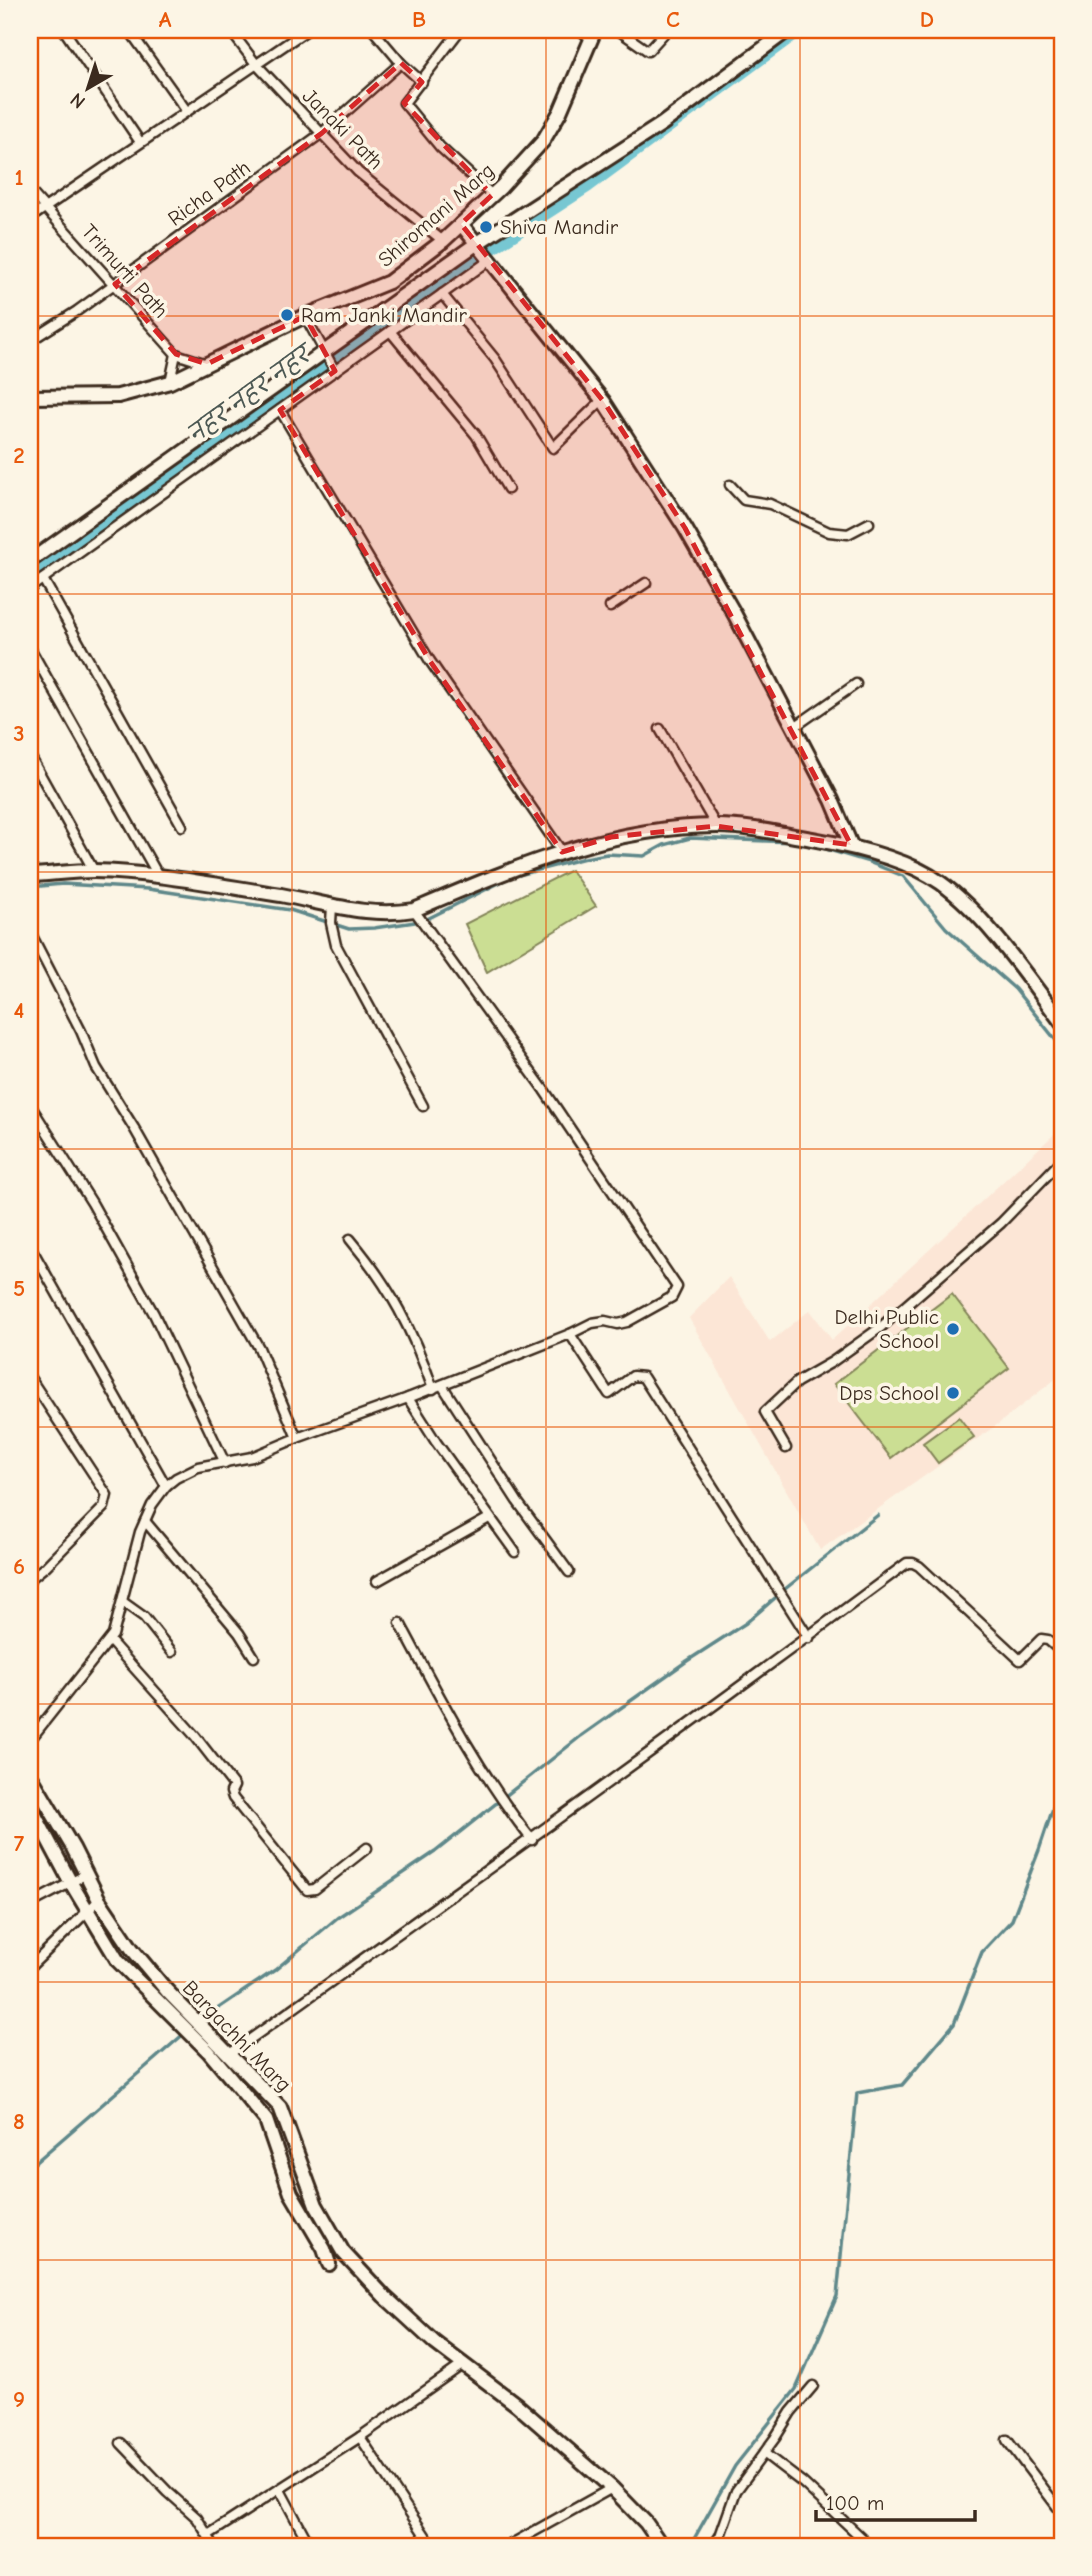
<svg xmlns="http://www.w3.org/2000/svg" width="1092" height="2576" font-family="'Comic Neue','Playpen Sans Deva',sans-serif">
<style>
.built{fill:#fce6d6}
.green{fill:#cbde93;stroke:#838458;stroke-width:2}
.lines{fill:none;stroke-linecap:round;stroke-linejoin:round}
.stream{stroke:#5f888a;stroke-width:3.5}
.canal{stroke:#77c7d2;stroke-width:10}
.street-casing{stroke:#3b2a1e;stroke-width:13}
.secondary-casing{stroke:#3b2a1e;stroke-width:18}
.street{stroke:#fcf5e5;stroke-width:8}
.secondary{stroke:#fcf5e5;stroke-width:12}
.marked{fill:#d62828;fill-opacity:0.2;stroke:#d62828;stroke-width:5;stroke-dasharray:14 9;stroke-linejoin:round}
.grid{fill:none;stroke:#e8590c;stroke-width:2;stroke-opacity:0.55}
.poi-dot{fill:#1f6fb2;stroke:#fcf5e5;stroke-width:2.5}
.labels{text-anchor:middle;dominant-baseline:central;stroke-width:7;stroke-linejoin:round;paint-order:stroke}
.street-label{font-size:21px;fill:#3b2a1e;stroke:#fcf5e5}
.poi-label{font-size:21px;fill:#3b2a1e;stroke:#fcf5e5;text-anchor:start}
.water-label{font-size:23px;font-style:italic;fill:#4d5954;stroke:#fcf5e5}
.neatline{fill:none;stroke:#e8590c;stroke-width:2.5}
.grid-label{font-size:23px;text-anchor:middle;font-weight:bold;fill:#e8590c}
</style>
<rect width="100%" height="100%" fill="#fcf5e5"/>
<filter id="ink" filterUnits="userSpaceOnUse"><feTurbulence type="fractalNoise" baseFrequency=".0143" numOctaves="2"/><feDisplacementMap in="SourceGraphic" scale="14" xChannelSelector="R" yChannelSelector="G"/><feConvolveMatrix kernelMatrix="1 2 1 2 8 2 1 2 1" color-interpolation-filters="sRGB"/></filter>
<g filter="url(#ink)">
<polygon class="built" points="1062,1127 1062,1374 998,1424 820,1550 689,1318 729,1277 770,1342 810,1310 832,1340"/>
<g class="green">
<polygon points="571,870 596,906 487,972 465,924"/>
<polygon points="952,1294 1009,1368 891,1458 834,1384"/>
<polygon points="959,1417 974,1437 938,1463 923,1443"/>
</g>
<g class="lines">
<g class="stream">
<polyline points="816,846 866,861 903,876 946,928 1015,989 1062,1048"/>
<polyline points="30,887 63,884 148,889 290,910 349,929 374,928 415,922"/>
<polyline points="427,919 511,877 585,858 607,854 644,856 664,845 690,838 795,842"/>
<polyline points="785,1589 878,1515"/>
<polyline points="207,2016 275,1970 337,1918 435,1852 581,1736 687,1661 746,1623 775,1598"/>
<polyline points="30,2167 186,2032"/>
<polyline points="690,2546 735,2466 796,2389 837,2296 857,2093 902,2085 954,2024 982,1952 1012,1920 1039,1850 1062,1781"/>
</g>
<polyline class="canal" points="30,577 438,285 589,187 802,30"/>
<defs>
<g id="street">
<polyline points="64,30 140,142"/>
<polyline points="129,30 186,110"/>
<polyline points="230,30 256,64 358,172 443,241"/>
<polyline points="373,30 401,63 422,82"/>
<polyline points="460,30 404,103 440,147 492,195"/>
<polyline points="580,30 591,39"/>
<polyline points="618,30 648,51 667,30"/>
<polyline points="30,191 176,354 170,382"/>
<polyline points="30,218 307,30"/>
<polyline points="442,294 495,359 553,448 602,400"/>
<polyline points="305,316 335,371"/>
<polyline points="390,331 476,435 508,489"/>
<polyline points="30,341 77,311 322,133 401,63"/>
<polyline points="176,354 207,364"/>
<polyline points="280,410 430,661 562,852"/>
<polyline points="730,485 744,500 770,504 829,532 848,534 869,523"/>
<polyline points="43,579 182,826"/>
<polyline points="30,588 490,260"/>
<polyline points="610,607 646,583"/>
<polyline points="30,648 159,877"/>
<polyline points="793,728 856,684"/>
<polyline points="660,729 716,826"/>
<polyline points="30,756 94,871"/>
<polyline points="332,906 331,923 336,945 423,1106"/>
<polyline points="414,910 544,1090 677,1287 672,1297 627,1322 618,1324 605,1321 592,1323 570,1334"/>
<polyline points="30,932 81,1031 96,1067 134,1128 259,1348 297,1438"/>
<polyline points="30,1105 92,1203 154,1314 225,1463"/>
<path d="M 350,1239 C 391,1288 412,1329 433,1389"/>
<polyline points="30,1246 166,1486"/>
<polyline points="30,1378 107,1495 104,1507 46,1566 30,1579"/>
<polyline points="442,1385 517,1501 569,1572"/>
<polyline points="408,1398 436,1442 515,1552"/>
<polyline points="786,1448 765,1412 797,1382 832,1362 881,1327 1001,1223 1062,1160"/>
<polyline points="145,1521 239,1633 254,1657"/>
<polyline points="377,1581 489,1518"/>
<polyline points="123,1602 144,1617 172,1652"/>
<path d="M 400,1623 C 440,1698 479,1773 532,1840"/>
<polyline points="110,1641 195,1736 234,1786 231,1792 233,1798 307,1890 315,1889 367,1848"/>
<polyline points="30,1740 113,1635 140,1532 152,1505 166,1486 176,1478 198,1467 252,1457 297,1438 408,1398 570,1334 609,1394 633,1376 643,1377 809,1638"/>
<polyline points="30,1904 85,1875"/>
<polyline points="30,1967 99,1900"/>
<path d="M 228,2055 C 456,1893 683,1730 907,1563 L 913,1563 L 919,1566 L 1020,1660 L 1041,1639 L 1048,1640 L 1062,1652"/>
<polyline points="360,2437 432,2546"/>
<polyline points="1007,2440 1062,2513"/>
<polyline points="121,2443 168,2492 197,2518 214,2546"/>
<polyline points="765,2454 803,2483 864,2540"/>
<polyline points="280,2490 310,2546"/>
<polyline points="208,2535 360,2437 462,2365"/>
<polyline points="407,2546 426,2538"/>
<polyline points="508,2546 612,2488"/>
<polyline points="713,2546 720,2536 736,2491 775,2438 791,2412 813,2386"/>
</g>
<g id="secondary">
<polyline points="461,224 604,402 685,528 735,615 832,800 851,845"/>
<polyline points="30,397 118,396 170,382 305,316 389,282 443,241 501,187 543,141 560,112 595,30"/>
<polyline points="30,561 476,244 662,124 788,30"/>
<path d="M 30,875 C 51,874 73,871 94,871 C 153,872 222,886 281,895 C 326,903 368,918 414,910 C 511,869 609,826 717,826 C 749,826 781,834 812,839 C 852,846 908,859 941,883 C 987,916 1028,978 1062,1023"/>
<polyline points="30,1775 73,1848 99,1900 132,1949 167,1991 280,2107 316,2205 343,2252 384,2296 435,2343 517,2405 612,2488 646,2523 657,2539 658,2546"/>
<polyline points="36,1817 71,1883 118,1961 209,2052 266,2120 291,2193 324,2249 329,2264"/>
</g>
</defs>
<use href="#street" class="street-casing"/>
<use href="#secondary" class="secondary-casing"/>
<use href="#street" class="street"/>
<use href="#secondary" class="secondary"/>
</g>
</g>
<path class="marked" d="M 401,63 L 422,82 L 404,103 L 492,195 L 461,224 L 604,402 L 685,528 L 851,845 L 716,826 L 611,837 L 562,852 L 430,661 L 280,410 L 335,371 L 305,316 L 207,364 L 176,354 L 115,284 L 322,133 Z"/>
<path class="grid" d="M 292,30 L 292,2546M 546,30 L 546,2546M 800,30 L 800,2546M 30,316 L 1062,316M 30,594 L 1062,594M 30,872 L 1062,872M 30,1149 L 1062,1149M 30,1427 L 1062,1427M 30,1704 L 1062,1704M 30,1982 L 1062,1982M 30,2260 L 1062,2260"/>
<g class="poi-dot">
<circle cx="486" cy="227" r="7"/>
<circle cx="287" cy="315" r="7"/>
<circle cx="953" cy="1329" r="7"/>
<circle cx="953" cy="1393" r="7"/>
</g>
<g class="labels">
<g class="street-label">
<text transform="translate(343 129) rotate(45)">Janaki Path</text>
<text transform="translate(209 193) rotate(-36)">Richa Path</text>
<text transform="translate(436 215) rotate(-41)">Shiromani Marg</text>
<text transform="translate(125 271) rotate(48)">Trimurti Path</text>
<text transform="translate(237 2036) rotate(46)">Bargachhi Marg</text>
</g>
<g class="poi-label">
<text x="500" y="227">Shiva Mandir</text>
<text x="301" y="315">Ram Janki Mandir</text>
<text x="939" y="1317" text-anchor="end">Delhi Public<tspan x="939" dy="24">School</tspan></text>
<text x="939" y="1393" text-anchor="end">Dps School</text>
</g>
<g class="water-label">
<text transform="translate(249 395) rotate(-36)">नहर नहर नहर</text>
</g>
</g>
<rect width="1092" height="2576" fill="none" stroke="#fcf5e5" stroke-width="77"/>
<g transform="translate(88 88) rotate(219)" stroke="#fcf5e5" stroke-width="5" paint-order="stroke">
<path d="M0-5L12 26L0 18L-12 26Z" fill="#3b2a1e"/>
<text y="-10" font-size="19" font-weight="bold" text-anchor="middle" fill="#3b2a1e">N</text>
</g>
<path d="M816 2510v10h159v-10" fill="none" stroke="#3b2a1e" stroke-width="3.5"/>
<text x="826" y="2510" font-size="21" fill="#3b2a1e" stroke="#fcf5e5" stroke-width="5" paint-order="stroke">100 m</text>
<rect x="38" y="38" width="1016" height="2500" class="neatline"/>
<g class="grid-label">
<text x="165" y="27">A</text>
<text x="419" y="27">B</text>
<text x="673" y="27">C</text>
<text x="927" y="27">D</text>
<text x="19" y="185">1</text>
<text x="19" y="463">2</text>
<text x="19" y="741">3</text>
<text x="19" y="1018">4</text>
<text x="19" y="1296">5</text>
<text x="19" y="1574">6</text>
<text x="19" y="1851">7</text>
<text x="19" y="2129">8</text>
<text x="19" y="2407">9</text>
</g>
</svg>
